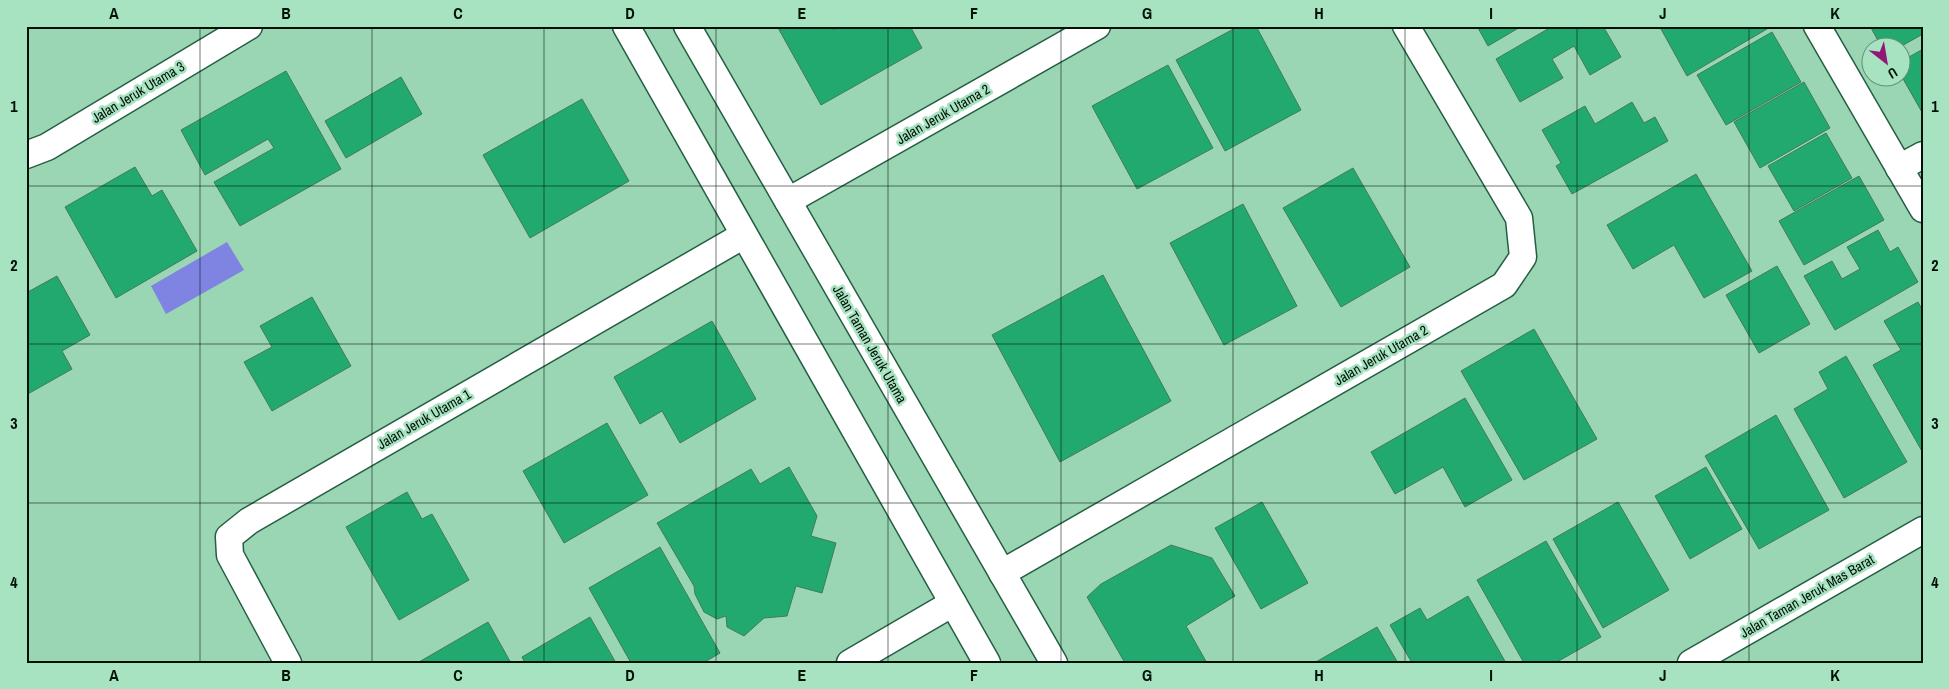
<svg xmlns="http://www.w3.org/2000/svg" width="1949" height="689" font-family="'Archivo Narrow',sans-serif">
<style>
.water{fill:#7f84e2}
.building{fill:#22a970;stroke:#417a5c}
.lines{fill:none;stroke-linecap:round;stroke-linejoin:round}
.minor-casing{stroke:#255f43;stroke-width:29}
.minor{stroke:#fff;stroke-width:26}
.grid{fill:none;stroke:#001107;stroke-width:1;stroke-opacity:0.55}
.labels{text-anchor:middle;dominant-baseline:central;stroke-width:5;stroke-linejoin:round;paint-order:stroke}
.street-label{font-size:14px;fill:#001107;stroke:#a7e3c1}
.neatline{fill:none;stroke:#001107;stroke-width:2}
.grid-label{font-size:16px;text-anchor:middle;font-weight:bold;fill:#001107}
</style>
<rect width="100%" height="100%" fill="#9bd6b4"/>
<polygon class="water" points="227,242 244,270 166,314 151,286"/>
<g class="building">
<polygon points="777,26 831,26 833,30 837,28 835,26 910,26 922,48 821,105"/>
<polygon points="1239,26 1256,26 1301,110 1225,151 1176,60"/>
<polygon points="1477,26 1522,26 1488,46"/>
<polygon points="1553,26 1603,26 1621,57 1590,75 1574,46 1552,59 1563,78 1520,102 1496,59"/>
<polygon points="1666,26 1772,26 1687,76 1661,29"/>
<polygon points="1870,26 1923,26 1923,34 1898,48 1882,48"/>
<polygon points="1772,32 1801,82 1726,125 1697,75"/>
<polygon points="1923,49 1923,114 1902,77 1902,61"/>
<polygon points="1168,65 1213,148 1137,189 1092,106"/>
<polygon points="286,71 341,169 240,226 214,182 274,148 268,139 205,175 181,130"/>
<polygon points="401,77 422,114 346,158 325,121"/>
<polygon points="1804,82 1830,128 1760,168 1734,122"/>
<polygon points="582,99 629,181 530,238 483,155"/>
<polygon points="1632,102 1644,123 1655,117 1668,141 1572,194 1556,166 1561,163 1542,130 1585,106 1595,124"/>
<polygon points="1826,133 1852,178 1794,211 1768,166"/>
<polygon points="135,167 152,196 162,190 197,251 116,298 65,207"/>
<polygon points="1353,168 1410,267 1341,307 1283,208"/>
<polygon points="1696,174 1752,271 1704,298 1674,245 1633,269 1607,225"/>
<polygon points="1859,176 1884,220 1804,265 1779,221"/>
<polygon points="1243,204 1297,306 1224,345 1170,243"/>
<polygon points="1878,230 1890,252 1898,247 1918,282 1835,330 1804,276 1832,261 1842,279 1860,269 1847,247"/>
<polygon points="1777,266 1810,324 1759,353 1726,295"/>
<polygon points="1103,275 1171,401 1060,462 992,335"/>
<polygon points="57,276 90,335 62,351 72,369 26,395 26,293"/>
<polygon points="312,297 351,366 272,411 244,362 272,347 260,326"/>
<polygon points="1918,302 1923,311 1923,453 1873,365 1901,350 1884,321"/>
<polygon points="712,321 756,399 680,443 662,411 640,424 614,377"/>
<polygon points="1534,329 1597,439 1524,480 1461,371"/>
<polygon points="1846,356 1907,462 1844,498 1794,409 1828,389 1819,372"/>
<polygon points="1465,398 1512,480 1465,507 1443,467 1395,494 1371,452"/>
<polygon points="1776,415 1829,510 1759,549 1705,456"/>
<polygon points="607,423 648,495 564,543 523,471"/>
<polygon points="789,467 817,516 811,536 836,543 822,593 796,586 787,616 764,618 744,636 727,627 726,616 717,619 704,612 695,594 694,586 657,523 751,469 760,484"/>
<polygon points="1706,467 1742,529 1690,559 1655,496"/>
<polygon points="407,492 422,519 432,514 469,580 399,620 346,527"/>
<polygon points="1262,502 1308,583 1261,609 1215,528"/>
<polygon points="1618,502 1669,590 1603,628 1553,539"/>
<polygon points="1546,541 1601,637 1555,663 1524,663 1477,580"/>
<polygon points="1171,545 1212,558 1235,596 1186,626 1207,663 1125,663 1087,597 1101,584"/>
<polygon points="660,547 720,653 703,663 631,663 589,588"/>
<polygon points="1468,596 1506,663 1412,663 1390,625 1420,608 1427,620"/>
<polygon points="590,617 616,663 525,663 522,657"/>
<polygon points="488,622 511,663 420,663 419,662"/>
<polygon points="1377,627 1398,663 1314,663"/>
</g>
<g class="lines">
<defs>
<g id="minor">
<polyline points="626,26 987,663"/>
<polyline points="687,26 1054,663"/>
<polyline points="1817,26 1923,209"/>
<polyline points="26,155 47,147 249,26"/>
<polyline points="1899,168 1923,155"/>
<polyline points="788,201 1097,26"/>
<polyline points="1002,573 1504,285 1523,257 1519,218 1406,26"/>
<polyline points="288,663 230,555 229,537 249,521 744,235"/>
<polyline points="850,663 953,603"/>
<polyline points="1691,663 1923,530"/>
</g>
</defs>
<use href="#minor" class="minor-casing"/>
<use href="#minor" class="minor"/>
</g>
<path class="grid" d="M 200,26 L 200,663M 372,26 L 372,663M 544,26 L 544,663M 716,26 L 716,663M 888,26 L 888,663M 1061,26 L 1061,663M 1233,26 L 1233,663M 1405,26 L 1405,663M 1577,26 L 1577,663M 1749,26 L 1749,663M 26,186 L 1923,186M 26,344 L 1923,344M 26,503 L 1923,503"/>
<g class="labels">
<g class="street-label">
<text transform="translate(138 92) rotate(-31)">Jalan Jeruk Utama 3</text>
<text transform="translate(943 114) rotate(-30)">Jalan Jeruk Utama 2</text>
<text transform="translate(870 344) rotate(60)">Jalan Taman Jeruk Utama</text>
<text transform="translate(1381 355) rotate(-30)">Jalan Jeruk Utama 2</text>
<text transform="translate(424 419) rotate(-30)">Jalan Jeruk Utama 1</text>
<text transform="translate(1807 596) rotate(-30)">Jalan Taman Jeruk Mas Barat</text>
</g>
</g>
<rect width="1949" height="689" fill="none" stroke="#a7e3c1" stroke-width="55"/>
<g transform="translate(1886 62) rotate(149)"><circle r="24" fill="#a7e3c1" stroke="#648f77"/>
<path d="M0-4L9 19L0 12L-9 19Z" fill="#911876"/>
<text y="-8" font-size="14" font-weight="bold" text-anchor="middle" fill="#001107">U</text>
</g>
<rect x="28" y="28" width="1894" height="634" class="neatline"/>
<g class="grid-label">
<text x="114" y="19">A</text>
<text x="286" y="19">B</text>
<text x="458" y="19">C</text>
<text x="630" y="19">D</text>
<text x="802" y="19">E</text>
<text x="974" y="19">F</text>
<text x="1147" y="19">G</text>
<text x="1319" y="19">H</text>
<text x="1491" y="19">I</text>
<text x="1663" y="19">J</text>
<text x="1835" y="19">K</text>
<text x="14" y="112">1</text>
<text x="1935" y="112">1</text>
<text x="14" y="271">2</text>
<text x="1935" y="271">2</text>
<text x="14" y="429">3</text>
<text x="1935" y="429">3</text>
<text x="14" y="588">4</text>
<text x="1935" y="588">4</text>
<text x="114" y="681">A</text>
<text x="286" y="681">B</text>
<text x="458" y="681">C</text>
<text x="630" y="681">D</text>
<text x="802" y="681">E</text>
<text x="974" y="681">F</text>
<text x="1147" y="681">G</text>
<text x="1319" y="681">H</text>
<text x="1491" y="681">I</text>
<text x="1663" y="681">J</text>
<text x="1835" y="681">K</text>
</g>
</svg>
